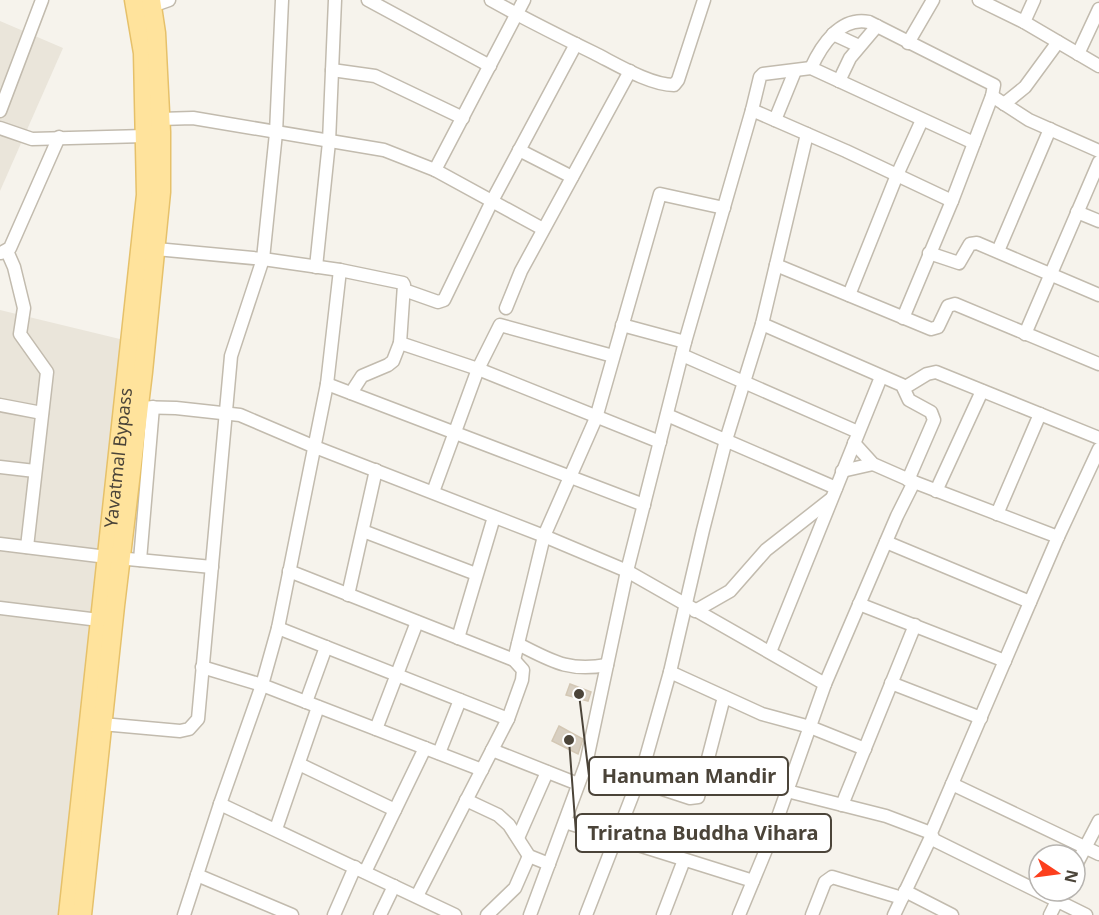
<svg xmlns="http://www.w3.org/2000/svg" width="1099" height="915" font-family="'Noto Sans',sans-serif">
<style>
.residential{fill:#eae5da}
.building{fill:#d8cfc1;stroke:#d3c7b4;stroke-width:1.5}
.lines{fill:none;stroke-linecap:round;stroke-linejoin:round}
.street-casing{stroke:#c2bbae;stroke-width:15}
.primary-casing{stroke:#e6c16a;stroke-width:21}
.street{stroke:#fff;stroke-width:12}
.primary{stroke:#ffe39c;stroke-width:18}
.labels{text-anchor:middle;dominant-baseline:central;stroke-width:5;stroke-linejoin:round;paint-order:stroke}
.street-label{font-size:18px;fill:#4b4439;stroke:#fff}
.leader{fill:none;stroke:#4b4439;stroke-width:2}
.callout-dot{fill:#4b4439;stroke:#fff;stroke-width:2}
.callout{fill:#fff;stroke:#4b4439;stroke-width:2}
.callout-label{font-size:20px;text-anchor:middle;font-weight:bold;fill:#4b4439}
</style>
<rect width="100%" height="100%" fill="#f6f3ec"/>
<g class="residential">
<polygon points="0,21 63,48 0,191"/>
<polygon points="0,310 124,340 64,915 0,915"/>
</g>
<g class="building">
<polygon points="570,684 591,692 588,701 566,695"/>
<polygon points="559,726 583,739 578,754 552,741"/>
</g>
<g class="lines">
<defs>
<g id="street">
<polyline points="368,0 490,66"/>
<path d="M 491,0 C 525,19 559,36 594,53 C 616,64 650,85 674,85 L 678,80 L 704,0"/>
<polyline points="979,0 1024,22 1099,66"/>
<polyline points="152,6 169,0"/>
<polyline points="1024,22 1034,0"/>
<polyline points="833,34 859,46"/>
<polyline points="908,43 933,0"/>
<polyline points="1078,54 1099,9"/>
<path d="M 811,68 C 821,46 840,16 869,22 L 994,85 L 992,96 L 952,201 L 903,318"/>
<polyline points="332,70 375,76 463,118"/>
<polyline points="839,81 850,58 877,26"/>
<polyline points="992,96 1029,120 1099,151"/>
<polyline points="1004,104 1025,87 1058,42"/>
<polyline points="752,110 760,77 763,74 811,68 974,143"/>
<polyline points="0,111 42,0"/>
<polyline points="160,119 193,118 384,150 435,170 543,229"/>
<polyline points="775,120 795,71"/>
<polyline points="0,128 32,139 145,136"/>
<polyline points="519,150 572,177"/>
<polyline points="435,170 524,0"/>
<polyline points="1077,212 1099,221"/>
<polyline points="156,249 263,259 340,270 403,283 404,285 400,343 478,369 660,442"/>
<polyline points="7,251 14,267 24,308 20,334 47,372 27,547"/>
<polyline points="998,251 1050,129"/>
<polyline points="1,253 10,248 59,137"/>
<polyline points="929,253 959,263 970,244 977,243 1099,295"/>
<polyline points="776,265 931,329 938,327 948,306 955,304 1099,364"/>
<polyline points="316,267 329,142 335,0"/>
<polyline points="404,290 438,302 444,300 492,201 576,44"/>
<polyline points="849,295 897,175 922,120"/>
<polyline points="506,308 521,271 630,71"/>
<polyline points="762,324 902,385 909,400 931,412 934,420 908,480"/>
<polyline points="622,325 685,342"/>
<polyline points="1025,334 1099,162"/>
<polyline points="682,355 858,432"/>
<polyline points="327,384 644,505"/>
<polyline points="904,388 927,374 936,372 1099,438"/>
<polyline points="351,393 362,376 388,365 393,361 400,343"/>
<polyline points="0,405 42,413"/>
<polyline points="133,407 176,408 240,415 315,447 544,536 627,571 825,684"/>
<polyline points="667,415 836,488"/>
<polyline points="854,443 873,464 914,482"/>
<polyline points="0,467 35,471"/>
<polyline points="842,471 873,464"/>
<polyline points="936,491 982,391"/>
<polyline points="433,492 478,369 500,325 613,356"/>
<polyline points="997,514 1040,414"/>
<polyline points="363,531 476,574"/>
<polyline points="886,542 1030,602"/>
<polyline points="0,544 107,557 212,567"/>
<polyline points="140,560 153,407"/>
<polyline points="289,571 514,660 523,670 522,680 508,719 417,896"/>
<polyline points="348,595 376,470"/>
<polyline points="859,604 1005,661"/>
<polyline points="0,608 99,620"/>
<polyline points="695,611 730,591 766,550 831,499"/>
<polyline points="278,628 508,719"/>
<polyline points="458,638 494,517"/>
<path d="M 518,644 C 552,661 568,672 607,665"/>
<polyline points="770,652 881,377"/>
<polyline points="514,660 544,536 596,418 660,194 724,208"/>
<polyline points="202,667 262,685 482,770"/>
<polyline points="670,672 762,714 810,727 865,749"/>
<polyline points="891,683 981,718"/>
<polyline points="306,702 326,647"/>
<polyline points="102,724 180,731 189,729 198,719 231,356 263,259 276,133 282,0"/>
<polyline points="376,729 417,622"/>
<polyline points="492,750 578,784"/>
<polyline points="439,753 460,700"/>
<polyline points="299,764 395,810"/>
<polyline points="586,764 690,798 698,797 724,697"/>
<polyline points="952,784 1099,854"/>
<polyline points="787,791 886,816 931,833"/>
<polyline points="466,800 498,815 509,825 529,856 549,864"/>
<polyline points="220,804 455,915"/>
<polyline points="842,805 915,625"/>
<polyline points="565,822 753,881"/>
<polyline points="276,829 318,707"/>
<polyline points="518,838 547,772"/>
<polyline points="1075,867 1099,821"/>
<polyline points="365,872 425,748"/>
<polyline points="197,875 292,915"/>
<polyline points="905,891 952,915"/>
<polyline points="184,915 220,804 262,685 278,628 327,384 340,270"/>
<polyline points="334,915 355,867"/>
<polyline points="380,915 394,886"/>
<polyline points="487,915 515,888 529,856"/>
<polyline points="530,915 586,764 627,571 658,449 685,342 752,110 846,151 952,201"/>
<polyline points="586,915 643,768 670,672 703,530 726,440 762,324 807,134"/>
<polyline points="663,915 684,860"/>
<polyline points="739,915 768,845 825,684 897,516 914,482 1058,537"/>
<polyline points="812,915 825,882 832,877 902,898"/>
<polyline points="894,915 931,837"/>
<polyline points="1050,915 1062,891"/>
<polyline points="1086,915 934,840 931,833 1058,537 1099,449"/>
</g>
<g id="primary">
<path id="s1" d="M 68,915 L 146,195 L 143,53 L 134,0"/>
<polyline points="82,915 115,606 143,372 161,192 161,132 156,33 151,0"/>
</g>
</defs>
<use href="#street" class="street-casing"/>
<use href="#primary" class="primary-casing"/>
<use href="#street" class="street"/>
<use href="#primary" class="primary"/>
</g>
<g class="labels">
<g class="street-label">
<text stroke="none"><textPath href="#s1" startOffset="460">Yavatmal Bypass</textPath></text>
</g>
</g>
<path class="leader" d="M579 694L589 776M569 740L576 833"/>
<g class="callout-dot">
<circle cx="579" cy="694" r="6"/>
<circle cx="569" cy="740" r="6"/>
</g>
<g class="callout">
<rect x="589" y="757" width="199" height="38" rx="6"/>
<rect x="576" y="814" width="255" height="38" rx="6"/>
</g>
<g class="callout-label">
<text x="689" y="783">Hanuman Mandir</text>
<text x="703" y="840">Triratna Buddha Vihara</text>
</g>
<g transform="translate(1057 873) rotate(103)"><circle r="28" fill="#ffffff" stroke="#b7b4b0" stroke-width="1.5"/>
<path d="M0-4.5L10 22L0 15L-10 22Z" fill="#fc3f1d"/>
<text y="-9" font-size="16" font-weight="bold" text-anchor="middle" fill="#4b4439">N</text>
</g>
</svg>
